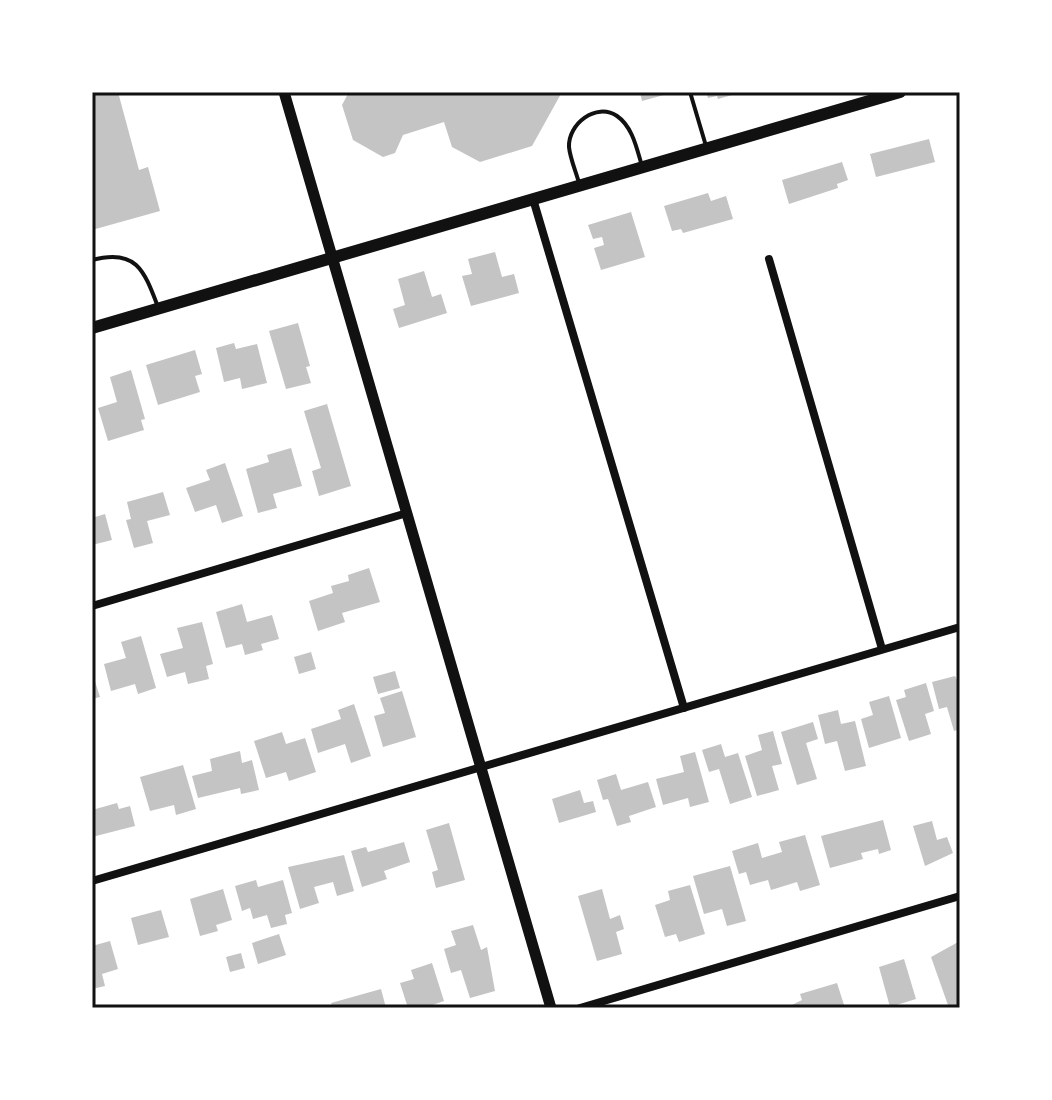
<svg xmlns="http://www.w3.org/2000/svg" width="1052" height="1100" font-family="'Space Grotesk',sans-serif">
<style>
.building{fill:#c4c4c4}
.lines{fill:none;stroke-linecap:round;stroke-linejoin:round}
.service{stroke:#111;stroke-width:4}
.minor{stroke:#111;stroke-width:8}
.tertiary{stroke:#111;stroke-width:11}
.secondary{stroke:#111;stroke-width:12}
.neatline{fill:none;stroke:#111;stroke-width:3}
</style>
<rect width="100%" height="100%" fill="#fff"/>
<g class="building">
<polygon points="92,92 118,92 139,170 148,167 160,211 92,230"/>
<polygon points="349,92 562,92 532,146 480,162 452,147 444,122 403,135 395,153 383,157 353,140 342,105"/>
<polygon points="640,92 671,92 671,93 642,101"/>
<polygon points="706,92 739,92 739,93 718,99 717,96 708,98"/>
<polygon points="929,139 935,162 876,177 870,154"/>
<polygon points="842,162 848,180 837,184 838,188 789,204 782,180"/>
<polygon points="708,193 711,201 726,196 733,219 683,233 681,229 672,231 664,206"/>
<polygon points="631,212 645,257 601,270 594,248 604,245 602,237 593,239 588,225"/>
<polygon points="495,252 502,277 514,274 519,293 471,306 462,276 472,274 468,259"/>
<polygon points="424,271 432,297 441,294 447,313 399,328 393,309 405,305 398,279"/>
<polygon points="298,323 310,366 306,367 311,383 286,389 269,331"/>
<polygon points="234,343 236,349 257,344 267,383 242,389 240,378 224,382 216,348"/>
<polygon points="195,350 202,374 195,376 200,392 158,405 146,365"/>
<polygon points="131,370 145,419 141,420 144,430 108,441 98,408 117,402 110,377"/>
<polygon points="327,404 351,486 319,496 312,471 321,468 304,411"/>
<polygon points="291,448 302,486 273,494 277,508 258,513 246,469 269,462 267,455"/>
<polygon points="225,463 243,516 222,523 216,505 195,512 186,488 210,480 206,470"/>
<polygon points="163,492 170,515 147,521 153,543 134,548 126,520 131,519 127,502"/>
<polygon points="105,514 112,540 92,545 92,518"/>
<polygon points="369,568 380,602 342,613 345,622 318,631 309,601 333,593 331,586 349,581 348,575"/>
<polygon points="242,604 247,622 272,615 279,639 261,644 263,650 245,655 242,644 226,648 216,612"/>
<polygon points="202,622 213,664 206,666 209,679 188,684 185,672 167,677 160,654 183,648 177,628"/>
<polygon points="141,636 156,688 138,694 135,684 111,691 104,664 126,658 121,642"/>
<polygon points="311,652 316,669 299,674 294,657"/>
<polygon points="395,671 400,688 378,694 373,677"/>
<polygon points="92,672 100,697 92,699"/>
<polygon points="955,676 960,685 960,729 954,731 947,707 939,709 932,682"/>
<polygon points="926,683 934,711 925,714 931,734 909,741 896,700 906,697 904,690"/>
<polygon points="402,691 416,737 383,747 374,716 385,713 380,698"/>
<polygon points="889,696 901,738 869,748 861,719 873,715 869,702"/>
<polygon points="354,704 371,756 351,763 345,744 318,753 311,729 341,719 338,710"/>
<polygon points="838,710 841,724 855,721 866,766 845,771 837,741 825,744 818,715"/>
<polygon points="813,722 818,739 806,743 817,779 797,785 781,732"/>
<polygon points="773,731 782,764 772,766 779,790 757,796 745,756 762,750 758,735"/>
<polygon points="282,732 286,744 305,738 316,772 289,781 286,772 266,778 254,741"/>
<polygon points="721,744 725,757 738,753 752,797 730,804 719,769 709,772 702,750"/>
<polygon points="240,751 242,763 252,760 259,790 241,794 240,788 198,798 192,776 212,771 210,759"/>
<polygon points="695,752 709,802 690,807 688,798 663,805 656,779 684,772 680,756"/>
<polygon points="183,765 196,809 176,815 174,805 150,811 140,777"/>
<polygon points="616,774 621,790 648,782 656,807 629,816 631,822 617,826 608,799 603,800 597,780"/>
<polygon points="580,790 584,803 593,801 596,812 559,823 552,799"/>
<polygon points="117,803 119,809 130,806 135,826 92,837 92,810"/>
<polygon points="883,820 891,850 879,854 878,849 861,853 863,859 830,868 821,836"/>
<polygon points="932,821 937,840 947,837 953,853 925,866 913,826"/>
<polygon points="449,823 465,880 436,888 432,872 438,870 426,830"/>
<polygon points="805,835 820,885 800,891 797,882 771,890 768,880 750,885 746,872 739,874 732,851 758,843 762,858 782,852 779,842"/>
<polygon points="404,842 410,862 384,871 387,879 362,887 351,851 366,847 368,852"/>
<polygon points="344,855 354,891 337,896 333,882 314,887 319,903 300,909 288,867"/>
<polygon points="730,866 746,921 727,926 722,909 704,914 693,876"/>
<polygon points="256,880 258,887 283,880 292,913 285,915 287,924 271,928 267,915 253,919 250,908 242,911 235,886"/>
<polygon points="690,885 705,934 679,942 676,934 665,937 655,905 670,900 668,891"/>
<polygon points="223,889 232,920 216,925 218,931 200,936 190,899"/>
<polygon points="602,889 610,919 620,915 624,929 616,932 622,954 597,961 578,896"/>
<polygon points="161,910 169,937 138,945 131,918"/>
<polygon points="473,925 481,950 487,947 495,991 470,998 461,970 451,973 444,949 456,945 451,931"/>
<polygon points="279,934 286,955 258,964 252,943"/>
<polygon points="110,941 118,969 102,974 105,986 92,989 92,946"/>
<polygon points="960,941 960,1004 949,1008 931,957"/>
<polygon points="241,953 245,968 230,972 226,957"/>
<polygon points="904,959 916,999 890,1007 879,967"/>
<polygon points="432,963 444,1001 424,1008 408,1008 400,983 414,979 411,970"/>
<polygon points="837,983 845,1008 786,1008 802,1000 800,994"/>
<polygon points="381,989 386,1008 333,1008 331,1003"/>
</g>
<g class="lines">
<g class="service">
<polyline points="690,92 706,146"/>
<path d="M 579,183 C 576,172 570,158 569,147 C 568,124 596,102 617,116 C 633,127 637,150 642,166"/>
<path d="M 92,260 C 136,248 144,270 158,307"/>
</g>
<g class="minor">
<polyline points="533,199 684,708"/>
<polyline points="769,259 882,649"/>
<polyline points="92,606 407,513"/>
<polyline points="92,881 960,627"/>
<polyline points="580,1008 960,896"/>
</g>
<polyline class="tertiary" points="284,92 551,1008"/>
<polyline class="secondary" points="92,328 900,92"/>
</g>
<rect width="1052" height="1100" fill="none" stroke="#ffffff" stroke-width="188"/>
<rect x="94" y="94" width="864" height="912" class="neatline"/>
</svg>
